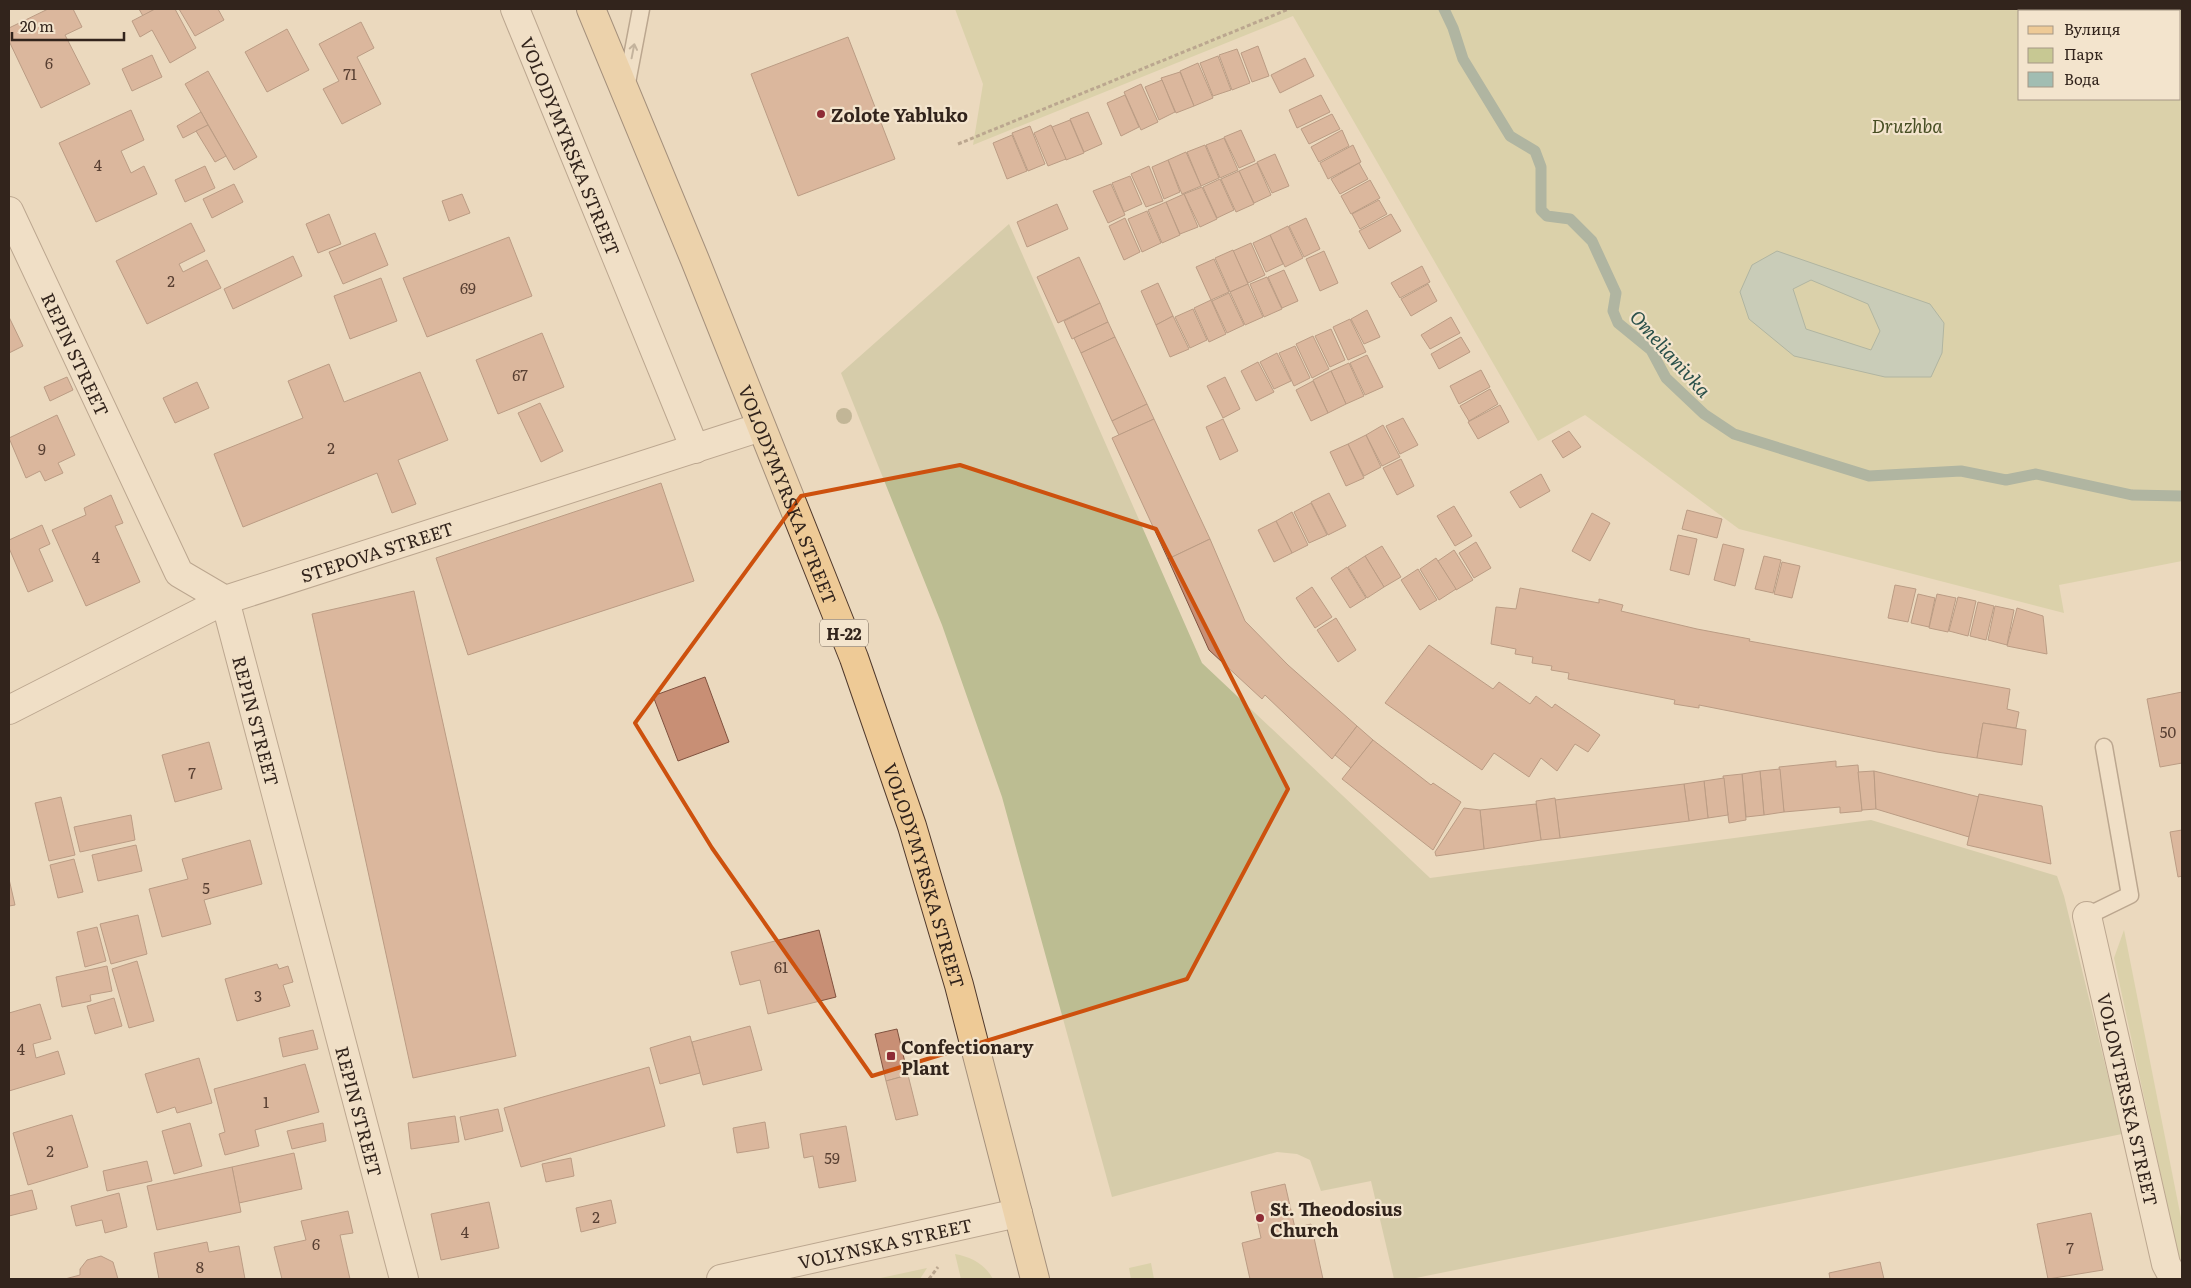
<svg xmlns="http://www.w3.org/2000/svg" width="2191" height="1288" font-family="Literata,serif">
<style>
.green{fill:#c7c893;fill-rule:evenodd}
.cemetery{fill:#bcbd92}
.water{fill:#a1bdb2;stroke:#69897e;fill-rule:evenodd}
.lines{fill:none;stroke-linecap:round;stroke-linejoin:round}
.stream{stroke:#69897e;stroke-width:11}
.building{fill:#c88f75;stroke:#80523f}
.lane-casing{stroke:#826a58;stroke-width:19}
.street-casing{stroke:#826a58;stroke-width:30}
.primary-casing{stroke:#50392c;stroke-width:30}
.path{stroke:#826a58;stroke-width:3;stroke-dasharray:4 2.5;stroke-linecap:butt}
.lane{stroke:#f7e7d0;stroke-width:16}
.street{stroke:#f7e7d0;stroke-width:28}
.primary{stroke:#eeca96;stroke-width:28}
.tree{fill:#918d69}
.oneway{stroke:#948676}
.marked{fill:none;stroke:#cd510e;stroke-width:4;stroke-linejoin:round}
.poi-dot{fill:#8e2b35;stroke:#f3e4cd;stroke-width:2}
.labels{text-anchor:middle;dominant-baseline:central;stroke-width:4.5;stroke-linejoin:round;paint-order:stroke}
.number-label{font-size:15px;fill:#583f32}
.shield{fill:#f3e4cd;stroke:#6c5e51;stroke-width:1}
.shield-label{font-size:16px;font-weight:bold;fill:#32241c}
.poi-label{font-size:18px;font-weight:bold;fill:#32241c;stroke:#f3e4cd;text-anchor:start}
.park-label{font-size:18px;font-style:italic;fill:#474e23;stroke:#f3e4cd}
.street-label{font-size:18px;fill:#32241c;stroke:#f3e4cd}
.water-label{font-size:19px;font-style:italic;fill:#2b514b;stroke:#f3e4cd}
</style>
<rect width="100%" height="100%" fill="#ebd9be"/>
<g class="green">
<path d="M 955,9 L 2182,9 L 2182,561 L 2059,585 L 2064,613 L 1739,529 L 1585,415 L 1538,441 L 1293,16 L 973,145 L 983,84 ZM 2020,11 L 2180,11 L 2180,99 L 2020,99 Z"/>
<polygon points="2124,930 2182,1223 2182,1263 2178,1255 2114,958"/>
<path d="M 955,1254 C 971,1257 985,1264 993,1279 L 961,1279 Z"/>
<polygon points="1151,1263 1154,1279 1131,1279 1129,1268"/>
<polygon points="927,1268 920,1279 876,1279"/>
</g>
<polygon class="cemetery" points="1009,224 1202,663 1430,878 1871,820 2057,876 2064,896 2122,1134 1411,1279 1394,1279 1371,1181 1321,1191 1310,1160 1297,1154 1277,1152 1112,1197 1002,797 942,625 841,373"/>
<path class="water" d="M 1777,251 L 1930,304 L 1944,323 L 1942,353 L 1931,377 L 1885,377 L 1794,356 L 1749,319 L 1740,292 L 1752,265 ZM 1811,280 L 1868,304 L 1880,331 L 1871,350 L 1806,329 L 1793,289 Z"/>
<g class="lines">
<polyline class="stream" points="1444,9 1453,28 1463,59 1510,136 1535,151 1541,167 1541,210 1547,216 1570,219 1592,241 1616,293 1613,311 1618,323 1651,350 1666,378 1704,414 1734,434 1869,476 1961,471 2006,480 2036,474 2132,495 2182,496"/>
</g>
<g class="building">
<polygon points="48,9 73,9 82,27 65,35 90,84 41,108 9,41 9,28"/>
<polygon points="139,9 155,9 143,16"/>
<polygon points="155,9 175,9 196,48 170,63 152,30 140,37 132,21"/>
<polygon points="179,9 218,9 224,20 195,36"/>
<polygon points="361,22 374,48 357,57 381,104 342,124 323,89 339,81 319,44"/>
<polygon points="287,29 309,70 267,92 245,52"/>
<polygon points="848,37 895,159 798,196 751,74"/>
<polygon points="1258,46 1269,76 1252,82 1241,53"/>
<polygon points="1237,49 1250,83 1232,90 1219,55"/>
<polygon points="152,55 162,77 132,91 122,69"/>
<polygon points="1218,56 1231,90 1213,96 1200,63"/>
<polygon points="1305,58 1314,76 1280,93 1271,75"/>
<polygon points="1198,63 1213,98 1194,106 1180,71"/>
<polygon points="208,71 257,157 234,170 185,84"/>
<polygon points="1180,72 1194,106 1176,113 1161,78"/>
<polygon points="1162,80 1175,112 1159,120 1145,87"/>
<polygon points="1141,84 1158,122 1141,130 1124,92"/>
<polygon points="1125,95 1139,127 1121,136 1107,103"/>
<polygon points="1321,95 1330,112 1297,128 1289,110"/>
<polygon points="131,110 144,140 121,151 131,173 144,166 157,194 96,222 59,143"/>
<polygon points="201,112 208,125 183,138 177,126"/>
<polygon points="1088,112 1102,144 1084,152 1070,119"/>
<polygon points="1332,114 1340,129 1309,144 1301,129"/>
<polygon points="1070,120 1084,153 1066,160 1052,127"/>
<polygon points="208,125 226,156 215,162 196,131"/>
<polygon points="1051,125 1066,159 1048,166 1034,133"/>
<polygon points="1030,126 1045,164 1028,171 1012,133"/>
<polygon points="1241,130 1255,161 1239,168 1224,137"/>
<polygon points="1342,130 1349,146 1319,162 1311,147"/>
<polygon points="1012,135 1027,171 1007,179 993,143"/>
<polygon points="1224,138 1238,170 1220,178 1206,145"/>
<polygon points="1205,145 1219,178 1201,186 1187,152"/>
<polygon points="1353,145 1361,162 1328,179 1320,163"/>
<polygon points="1186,152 1201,186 1182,194 1168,160"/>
<polygon points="1275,154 1289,186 1272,193 1257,162"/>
<polygon points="1168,160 1180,192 1164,199 1152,167"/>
<polygon points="1257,163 1271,195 1254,203 1239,171"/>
<polygon points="1359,163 1368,179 1340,194 1331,179"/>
<polygon points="205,166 215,188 185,202 175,180"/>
<polygon points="1149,166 1163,201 1146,207 1131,174"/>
<polygon points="1239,171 1254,204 1236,212 1221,179"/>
<polygon points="1130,176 1142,204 1124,212 1112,183"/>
<polygon points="1220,179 1234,210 1217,218 1203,187"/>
<polygon points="1370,180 1380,198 1351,214 1341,196"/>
<polygon points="234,184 243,202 212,218 203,199"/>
<polygon points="1111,184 1125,215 1108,223 1093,191"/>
<polygon points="1202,187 1217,219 1200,227 1184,194"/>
<polygon points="462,194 470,213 449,221 442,201"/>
<polygon points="1184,194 1198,227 1180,234 1166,202"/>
<polygon points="1379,200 1387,214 1360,229 1352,214"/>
<polygon points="1166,202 1180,235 1162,243 1148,210"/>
<polygon points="1057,204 1068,229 1027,247 1017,222"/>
<polygon points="1147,211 1161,243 1142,252 1128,219"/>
<polygon points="329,214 341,244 318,253 306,224"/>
<polygon points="1391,214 1401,231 1369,249 1359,231"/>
<polygon points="1125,218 1140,252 1124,260 1109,226"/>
<polygon points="1306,218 1320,249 1304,257 1289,226"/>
<polygon points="191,223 205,251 179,264 183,272 207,260 221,288 147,324 116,261"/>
<polygon points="1288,226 1303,258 1285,267 1270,235"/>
<polygon points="375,233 388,265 343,284 329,252"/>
<polygon points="1270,235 1283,264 1266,272 1253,243"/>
<polygon points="509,237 532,296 427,337 403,278"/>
<polygon points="1251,243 1265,275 1248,283 1233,251"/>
<polygon points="1233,250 1248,284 1230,292 1215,258"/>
<polygon points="1324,251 1338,283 1320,291 1306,259"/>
<polygon points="293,256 302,276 233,309 224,289"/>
<polygon points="1079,257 1100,303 1058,323 1037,277"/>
<polygon points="1214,259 1229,292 1211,300 1196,267"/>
<polygon points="1422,266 1430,282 1400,298 1391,283"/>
<polygon points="1284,270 1298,301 1282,308 1268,277"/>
<polygon points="1267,277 1282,309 1264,317 1250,284"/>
<polygon points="381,278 397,321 350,339 334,296"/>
<polygon points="1158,283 1173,316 1156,325 1141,291"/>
<polygon points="1248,284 1263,317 1245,325 1230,292"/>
<polygon points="1428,284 1437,301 1411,316 1401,299"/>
<polygon points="1229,293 1244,325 1227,333 1212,301"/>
<polygon points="1211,300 1226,334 1209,342 1194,308"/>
<polygon points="1100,303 1108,322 1072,339 1064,321"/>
<polygon points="1193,309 1207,340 1190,348 1175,317"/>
<polygon points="1367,310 1380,337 1364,344 1351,319"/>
<polygon points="1173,316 1189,349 1170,357 1156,325"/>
<polygon points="9,317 23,346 9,353"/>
<polygon points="1451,317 1460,333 1430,349 1421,335"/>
<polygon points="1350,319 1366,352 1348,360 1333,327"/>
<polygon points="1108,322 1115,337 1081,353 1074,338"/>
<polygon points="1331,329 1345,360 1330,367 1315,336"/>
<polygon points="542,333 564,387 498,414 476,360"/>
<polygon points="1313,336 1329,369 1312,378 1296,344"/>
<polygon points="1115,337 1147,404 1112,421 1081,353"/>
<polygon points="1461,337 1470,352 1439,369 1431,354"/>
<polygon points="1295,346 1310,378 1294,386 1279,353"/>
<polygon points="1277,353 1291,381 1274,389 1260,362"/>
<polygon points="1367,355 1383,387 1365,395 1350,363"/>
<polygon points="1258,362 1274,392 1256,401 1241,371"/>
<polygon points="1349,363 1364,396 1346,404 1331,371"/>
<polygon points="329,364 344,402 420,372 448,440 398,460 416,504 392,513 377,473 243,527 214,454 303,418 288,381"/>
<polygon points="1481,370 1490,387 1459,404 1450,386"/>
<polygon points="1331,371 1346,404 1328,413 1313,380"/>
<polygon points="67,377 73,390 50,401 44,387"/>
<polygon points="1225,377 1240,409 1223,418 1207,386"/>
<polygon points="1313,381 1328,413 1311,421 1296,390"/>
<polygon points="197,382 209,408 175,423 163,398"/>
<polygon points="1490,389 1498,404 1469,421 1460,406"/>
<polygon points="540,403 563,451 541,462 518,413"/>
<polygon points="1147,404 1154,419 1119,435 1112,421"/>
<polygon points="1500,405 1509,422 1478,439 1468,422"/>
<polygon points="57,415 75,455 58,463 63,473 45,481 40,471 26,478 9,438"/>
<polygon points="1403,418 1418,445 1400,454 1386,426"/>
<polygon points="1154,419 1210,539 1168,559 1112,438"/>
<polygon points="1223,419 1238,451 1220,460 1206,427"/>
<polygon points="1383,425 1400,457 1382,466 1366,435"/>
<polygon points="1569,431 1581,447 1563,458 1552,441"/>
<polygon points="1366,435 1381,467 1364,476 1348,444"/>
<polygon points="1348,444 1364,478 1346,486 1330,452"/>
<polygon points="1401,459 1414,486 1397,495 1383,468"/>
<polygon points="1541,474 1550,491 1520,508 1510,492"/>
<polygon points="661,483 694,581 468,655 436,558"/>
<polygon points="1329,493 1346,526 1328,535 1311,502"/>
<polygon points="111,495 123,523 115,526 140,582 86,606 52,530 86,515 84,508"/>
<polygon points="1311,503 1327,535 1309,543 1294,512"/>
<polygon points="1454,506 1472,536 1455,546 1437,516"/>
<polygon points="1687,510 1722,519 1717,538 1682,529"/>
<polygon points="1292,512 1308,545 1292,553 1276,521"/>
<polygon points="1592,513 1610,523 1590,561 1572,551"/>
<polygon points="1276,521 1292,553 1274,562 1258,530"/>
<polygon points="42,525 50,544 39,549 53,581 28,592 9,548 9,540"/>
<polygon points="1678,535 1697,539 1689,575 1670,570"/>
<polygon points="1210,539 1245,621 1288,665 1357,726 1332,759 1265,695 1262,699 1209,650 1168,559"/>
<polygon points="1476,542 1491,568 1474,578 1459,553"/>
<polygon points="1723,544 1744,549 1735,586 1714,580"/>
<polygon points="1382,546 1401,577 1384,587 1365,556"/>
<polygon points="1454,550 1473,580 1456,590 1438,561"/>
<polygon points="1365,556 1384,587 1367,598 1348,567"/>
<polygon points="1764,556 1781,560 1773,593 1755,589"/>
<polygon points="1436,558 1456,589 1439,600 1420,569"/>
<polygon points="1782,562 1800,566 1792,598 1774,594"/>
<polygon points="1347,567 1366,598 1350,608 1331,578"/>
<polygon points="1418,569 1437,600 1420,610 1401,580"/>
<polygon points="1895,585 1916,589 1908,622 1888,618"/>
<polygon points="1312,587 1332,617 1315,628 1296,598"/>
<polygon points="1520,588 1599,603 1599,599 1623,605 1621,611 1697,629 1750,639 1749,641 2010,689 2007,709 2019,712 2016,728 1983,723 1977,758 1937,752 1699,705 1699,708 1674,704 1675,700 1568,679 1569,673 1551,670 1552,666 1532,663 1533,657 1515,654 1516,649 1491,644 1496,607 1516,609"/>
<polygon points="414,591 516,1056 413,1078 312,614"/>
<polygon points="1918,594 1935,598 1929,627 1911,623"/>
<polygon points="1937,594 1956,598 1948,632 1929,628"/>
<polygon points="1958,597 1976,601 1968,636 1949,631"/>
<polygon points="1978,602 1994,606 1986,640 1970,636"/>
<polygon points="1995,606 2014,610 2007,645 1988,640"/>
<polygon points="2017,608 2043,616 2047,654 2007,646"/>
<polygon points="1336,618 1356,650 1338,662 1317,630"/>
<polygon points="1429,645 1493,689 1499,682 1530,704 1536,696 1552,708 1555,704 1600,735 1588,752 1575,744 1557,771 1541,758 1529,777 1494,753 1482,770 1385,703"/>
<polygon points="705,677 729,742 678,761 653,696"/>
<polygon points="2182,692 2182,763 2160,767 2147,699"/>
<polygon points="1983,723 2026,730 2022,765 1977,758"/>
<polygon points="1357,726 1373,740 1351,768 1335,755"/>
<polygon points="1373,740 1431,785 1433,783 1461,802 1433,850 1342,779"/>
<polygon points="209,742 222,789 175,802 162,755"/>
<polygon points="1836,761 1836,767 1858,765 1862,811 1840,813 1840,807 1784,812 1779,767"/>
<polygon points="1780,769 1784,812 1764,815 1760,771"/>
<polygon points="1760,771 1764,815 1746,817 1742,774"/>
<polygon points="1874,771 1876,809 1862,810 1858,772"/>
<polygon points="1874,771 1979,797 1969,837 1876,809"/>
<polygon points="1742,774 1746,820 1729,823 1723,776"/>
<polygon points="1724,778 1728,815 1708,818 1704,781"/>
<polygon points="1704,781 1708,818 1689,821 1684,784"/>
<polygon points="1684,784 1689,821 1560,838 1555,800"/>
<polygon points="1979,794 2042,806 2051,864 1967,845"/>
<polygon points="61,797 75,855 49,861 35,803"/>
<polygon points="1555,798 1560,838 1541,840 1536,801"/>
<polygon points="1536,804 1541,840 1484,849 1480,810"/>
<polygon points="1464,808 1480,810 1484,849 1436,856 1435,852"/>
<polygon points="131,815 135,840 80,852 74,827"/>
<polygon points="2182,830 2182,876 2178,877 2170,832"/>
<polygon points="250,840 262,884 204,900 211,924 162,937 149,889 188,879 182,859"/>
<polygon points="136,845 142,871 98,881 92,855"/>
<polygon points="74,859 83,892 58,898 50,865"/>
<polygon points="9,879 15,905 9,906"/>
<polygon points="138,915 147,954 111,964 100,924"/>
<polygon points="97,927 106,961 85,967 77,932"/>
<polygon points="819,930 836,997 768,1014 760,980 740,985 731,952"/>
<polygon points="137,961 154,1021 129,1028 112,969"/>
<polygon points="277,964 279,969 288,966 293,982 283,985 290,1006 237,1021 225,979"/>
<polygon points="107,966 112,991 90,995 91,1001 62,1007 56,977"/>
<polygon points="114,998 122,1026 95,1034 87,1006"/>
<polygon points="40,1004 51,1039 33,1044 36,1058 58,1051 65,1074 9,1091 9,1013"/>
<polygon points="750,1026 762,1070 703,1085 692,1042"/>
<polygon points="897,1029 908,1075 886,1081 875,1034"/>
<polygon points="313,1030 318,1049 283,1057 279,1038"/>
<polygon points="690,1036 700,1073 660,1084 650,1048"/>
<polygon points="199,1058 212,1103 177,1113 175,1107 157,1113 145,1074"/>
<polygon points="305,1064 319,1112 255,1130 259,1146 225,1155 219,1134 225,1132 214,1089"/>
<polygon points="649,1067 665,1126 521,1167 504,1108"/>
<polygon points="908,1075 918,1115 896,1120 886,1081"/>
<polygon points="498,1109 503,1131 465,1140 460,1117"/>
<polygon points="72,1115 88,1167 28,1185 13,1133"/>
<polygon points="455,1116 459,1142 411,1149 408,1123"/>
<polygon points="765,1122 769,1148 737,1153 733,1128"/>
<polygon points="190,1123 202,1166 174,1174 162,1131"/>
<polygon points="323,1123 326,1141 292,1149 287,1131"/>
<polygon points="846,1126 856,1181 819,1188 813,1156 804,1158 800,1134"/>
<polygon points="294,1153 302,1189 239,1203 232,1167"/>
<polygon points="571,1158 574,1176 546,1182 542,1164"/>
<polygon points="147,1161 152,1181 107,1191 103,1171"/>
<polygon points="232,1167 241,1212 157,1230 147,1186"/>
<polygon points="1285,1184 1295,1228 1311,1224 1323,1279 1250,1279 1242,1243 1261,1238 1251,1192"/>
<polygon points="32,1190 37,1209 9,1216 9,1196"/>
<polygon points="119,1193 127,1227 105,1233 102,1220 76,1226 71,1206"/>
<polygon points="611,1200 616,1223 581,1232 576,1208"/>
<polygon points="489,1202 499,1248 441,1260 431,1214"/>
<polygon points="348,1211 353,1233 340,1235 350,1279 282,1279 274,1247 306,1240 301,1221"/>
<polygon points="2091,1213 2103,1270 2048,1279 2037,1224"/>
<polygon points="207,1242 209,1252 239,1246 245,1279 159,1279 154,1253"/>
<polygon points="101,1256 113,1262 118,1279 65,1279 80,1275 80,1269 87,1260"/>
<polygon points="1880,1262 1884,1279 1830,1279 1829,1273"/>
</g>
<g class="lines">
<defs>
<g id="lane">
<polyline points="626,88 641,9"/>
<polyline points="2087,916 2130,895 2104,747"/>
</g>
<g id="street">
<path id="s1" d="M 515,9 L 695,449"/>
<path id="s2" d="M 9,211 L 179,573 L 225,600 L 404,1279"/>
<path id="s3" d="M 9,710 L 225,600 L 761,427"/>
<path id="s4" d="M 2087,916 L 2166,1264 L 2174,1279"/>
<path id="s5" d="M 721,1279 L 1018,1213"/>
</g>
<g id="primary">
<path id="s6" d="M 591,9 L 695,260 L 854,658 L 912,826 L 959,985 L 1035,1279"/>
</g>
</defs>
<use href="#lane" class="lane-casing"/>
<use href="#street" class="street-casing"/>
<use href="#primary" class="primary-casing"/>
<g class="path">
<polyline points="958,144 1289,9"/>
<polyline points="929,1279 938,1267"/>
</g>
<use href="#lane" class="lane"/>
<use href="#street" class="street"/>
<use href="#primary" class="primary"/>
</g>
<circle class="tree" cx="844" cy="416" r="8"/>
<defs><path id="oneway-shaft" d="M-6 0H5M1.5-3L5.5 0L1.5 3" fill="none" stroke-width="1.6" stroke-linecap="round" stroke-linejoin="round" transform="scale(1.25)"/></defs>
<use class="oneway" href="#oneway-shaft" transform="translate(633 51) rotate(-79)"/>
<path d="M0 0H2191V1288H0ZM 960,465 L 1156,529 L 1288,789 L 1187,979 L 872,1076 L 712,848 L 635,723 L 801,496 Z" fill="#ebd9be" fill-opacity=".55" fill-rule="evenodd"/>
<path class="marked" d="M 960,465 L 1156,529 L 1288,789 L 1187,979 L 872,1076 L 712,848 L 635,723 L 801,496 Z"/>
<g class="poi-dot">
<circle cx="821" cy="114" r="5"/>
<rect x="886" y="1051" width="10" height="10" rx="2.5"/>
<circle cx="1260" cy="1218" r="5"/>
</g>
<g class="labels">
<g class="number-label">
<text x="49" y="62">6</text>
<text x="350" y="73">71</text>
<text x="98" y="164">4</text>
<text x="171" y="280">2</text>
<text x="468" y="287">69</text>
<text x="520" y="374">67</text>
<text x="331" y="447">2</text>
<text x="42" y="448">9</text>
<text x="96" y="556">4</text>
<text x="2168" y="731">50</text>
<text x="192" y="772">7</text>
<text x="206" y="887">5</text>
<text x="781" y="966">61</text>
<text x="258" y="995">3</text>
<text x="21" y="1048">4</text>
<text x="266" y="1101">1</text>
<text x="50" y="1150">2</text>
<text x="832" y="1157">59</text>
<text x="596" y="1216">2</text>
<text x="465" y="1231">4</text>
<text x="316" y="1243">6</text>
<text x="2070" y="1247">7</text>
<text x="200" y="1266">8</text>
</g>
<rect class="shield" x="820" y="619.5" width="48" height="27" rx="4"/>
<g class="shield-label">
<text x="844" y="633">Н-22</text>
</g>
<g class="poi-label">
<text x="831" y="114">Zolote Yabluko</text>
<text x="901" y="1046">Confectionary<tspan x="901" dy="21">Plant</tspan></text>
<text x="1270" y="1208">St. Theodosius<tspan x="1270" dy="21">Church</tspan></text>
</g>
<g class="park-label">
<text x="1907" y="125">Druzhba</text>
</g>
<g class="street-label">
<text stroke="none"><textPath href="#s1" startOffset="148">VOLODYMYRSKA STREET</textPath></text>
<text stroke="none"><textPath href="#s2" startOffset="158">REPIN STREET</textPath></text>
<text stroke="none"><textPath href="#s6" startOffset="524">VOLODYMYRSKA STREET</textPath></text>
<text stroke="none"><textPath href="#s3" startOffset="402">STEPOVA STREET</textPath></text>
<text stroke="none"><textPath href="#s2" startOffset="578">REPIN STREET</textPath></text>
<text stroke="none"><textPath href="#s6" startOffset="929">VOLODYMYRSKA STREET</textPath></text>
<text stroke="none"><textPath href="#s4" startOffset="188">VOLONTERSKA STREET</textPath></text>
<text stroke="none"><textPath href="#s2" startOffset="982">REPIN STREET</textPath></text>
<text stroke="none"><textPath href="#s5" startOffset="168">VOLYNSKA STREET</textPath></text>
</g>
<g class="water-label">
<text transform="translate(1671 353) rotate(48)">Omelianivka</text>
</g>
</g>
<rect width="2191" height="1288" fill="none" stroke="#32241c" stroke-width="20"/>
<rect x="2018" y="10" width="162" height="90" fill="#f3e4cd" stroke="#a69786"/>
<rect x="2028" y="26" width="25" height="8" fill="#eeca96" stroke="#a69786"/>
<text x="2064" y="35" font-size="15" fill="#32241c">Вулиця</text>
<rect x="2028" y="48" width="25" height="15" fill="#c7c893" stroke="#a69786"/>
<text x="2064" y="60" font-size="15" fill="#32241c">Парк</text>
<rect x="2028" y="72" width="25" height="15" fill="#a1bdb2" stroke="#a69786"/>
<text x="2064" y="85" font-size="15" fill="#32241c">Вода</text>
<path d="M12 32v8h112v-8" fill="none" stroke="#32241c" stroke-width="2.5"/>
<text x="20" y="32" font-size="15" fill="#32241c" stroke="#f3e4cd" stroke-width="4" paint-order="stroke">20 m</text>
</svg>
